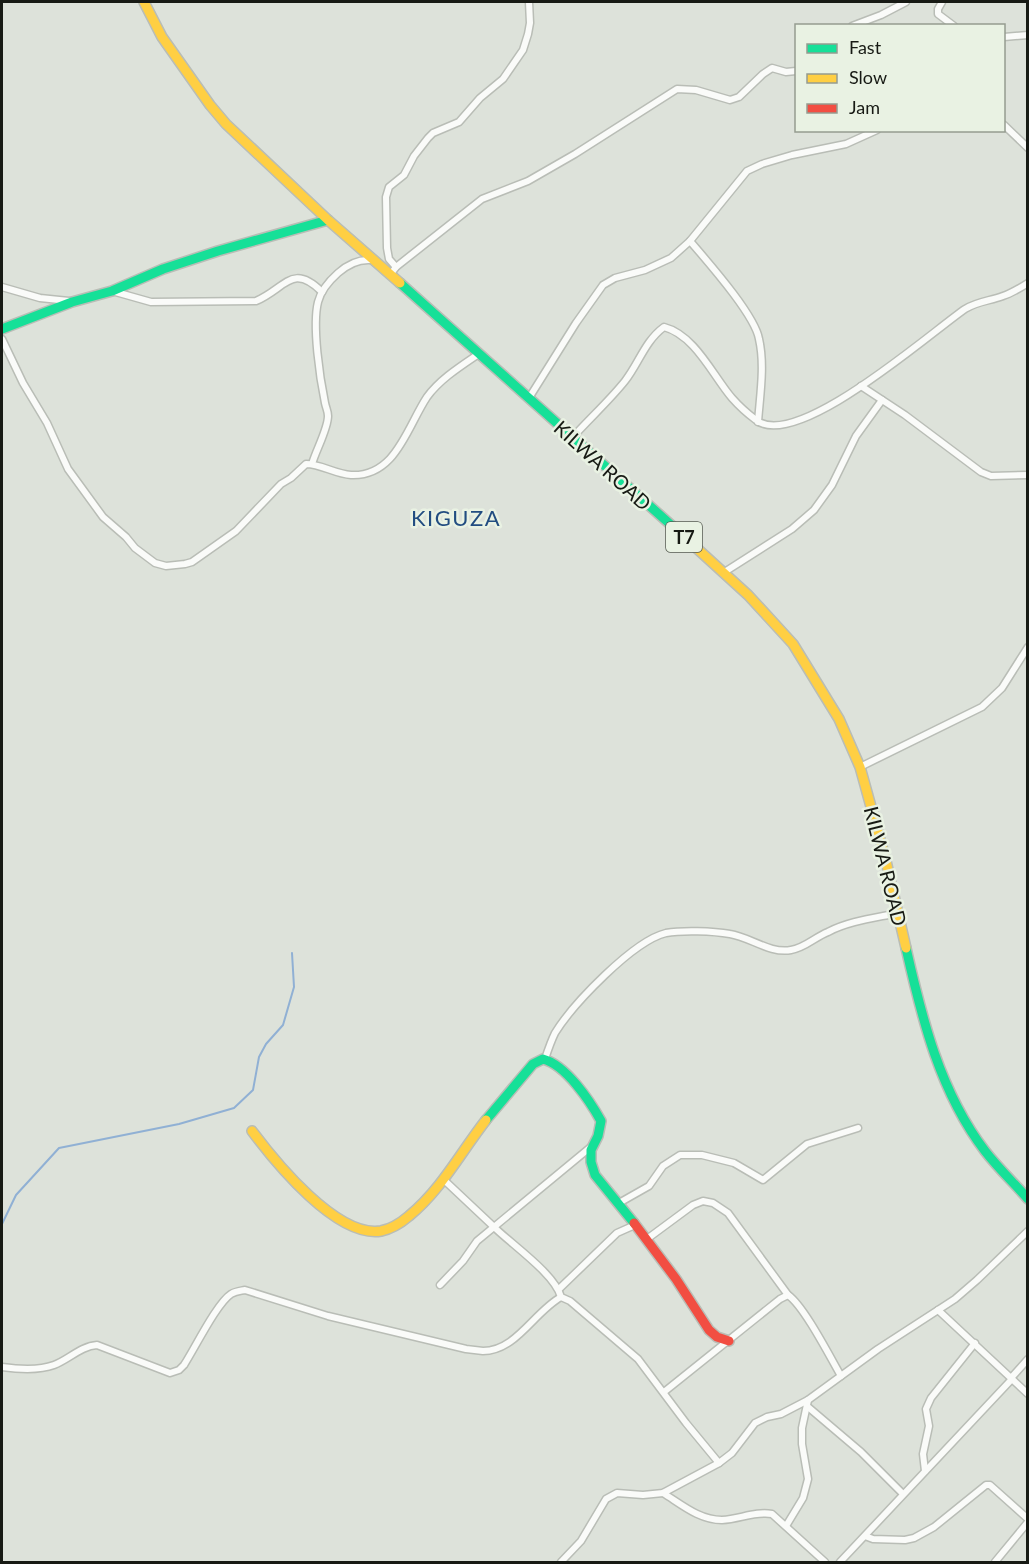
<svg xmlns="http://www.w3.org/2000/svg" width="1029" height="1564" font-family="Lato,sans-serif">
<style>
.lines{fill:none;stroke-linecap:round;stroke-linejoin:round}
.stream{stroke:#90b0d4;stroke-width:2}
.street-casing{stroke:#b9bdb6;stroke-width:9}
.fast-casing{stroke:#b9bdb6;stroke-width:12}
.slow-casing{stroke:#b9bdb6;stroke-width:12}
.jam-casing{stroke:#b9bdb6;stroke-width:12}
.street{stroke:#fafbf9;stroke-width:6}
.fast{stroke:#16e098;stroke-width:9}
.slow{stroke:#ffcf43;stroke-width:9}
.jam{stroke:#f24e42;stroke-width:9}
.labels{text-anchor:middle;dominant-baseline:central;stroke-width:5;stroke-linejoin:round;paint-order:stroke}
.shield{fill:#e9f2e3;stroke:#565b52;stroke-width:1.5}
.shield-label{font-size:18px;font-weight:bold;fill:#171a14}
.street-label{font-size:20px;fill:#171a14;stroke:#e9f2e3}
.quarter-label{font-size:22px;letter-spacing:1.5px;fill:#224d81;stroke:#e9f2e3}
</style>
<rect width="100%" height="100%" fill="#dde2da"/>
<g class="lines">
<polyline class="stream" points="2,1224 16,1195 59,1148 179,1124 234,1108 253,1090 259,1057 266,1044 283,1025 294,987 292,953"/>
<defs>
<g id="street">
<polyline points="942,2 938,9 938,14 954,26"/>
<polyline points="852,26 881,15 906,2"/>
<polyline points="1004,37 1028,35"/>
<polyline points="1004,125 1028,148"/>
<path d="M 690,241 C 707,261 755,315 759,339 C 765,365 760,395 758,422"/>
<polyline points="396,267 389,259 387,248 386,197 389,187 404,175 414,156 428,138 433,133 459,122 480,98 503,79 523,50 528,34 530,23 529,2"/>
<polyline points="390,275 396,267 482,199 528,181 575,154 677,89 696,90 730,100 739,97 763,74 772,68 786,72 796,71"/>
<polyline points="2,287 40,298 69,301"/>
<path d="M 112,291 L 151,302 L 256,301 C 285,289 292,262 322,292"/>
<path d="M 2,339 L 23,383 L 47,423 L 68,469 L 103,517 L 126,537 L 135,548 L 155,563 L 166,566 L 185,564 L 192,562 L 236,531 L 281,484 L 291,478 L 306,464 C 321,464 335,474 351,475 C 396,477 407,427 427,397 C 440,379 461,366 480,353"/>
<polyline points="861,386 905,415 981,472 991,476 1028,475"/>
<polyline points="529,398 576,323 603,285 615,278 645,270 671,258 690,241 747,171 762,164 792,155 846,144 877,130"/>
<path d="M 573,437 C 590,418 609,401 625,381 C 639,363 645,341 664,327 C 695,335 713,376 732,398 C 739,406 748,414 756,420 C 796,452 930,333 965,309 C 978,301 990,301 1003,296 C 1012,293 1020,288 1028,283"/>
<path d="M 312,464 C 316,450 328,429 328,416 C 328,411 326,408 325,403 C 320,379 312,326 318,302 C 321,290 329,281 338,273 C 348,264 358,259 371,260"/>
<polyline points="723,573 792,529 814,510 832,485 856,436 882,400"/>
<polyline points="860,767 982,707 1002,688 1028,647"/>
<path d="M 545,1059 C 548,1050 551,1041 555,1033 C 573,1004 633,941 666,933 C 682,930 713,931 730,934 C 750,937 770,954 791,950 C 805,948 815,937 828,932 C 849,921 875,918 898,913"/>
<path d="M 443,1179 C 460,1195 477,1211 494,1227 C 511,1244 555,1274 561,1297 L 570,1301 L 638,1359 L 686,1423 L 719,1463"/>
<polyline points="619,1203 649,1186 663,1166 680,1155 702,1155 734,1163 763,1180 807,1144 858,1128"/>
<polyline points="647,1239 693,1205 703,1201 713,1203 728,1213 788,1295"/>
<polyline points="440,1285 463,1261 477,1241 592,1146"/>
<polyline points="559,1289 617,1233 635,1225"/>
<polyline points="938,1310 1028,1394"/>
<path d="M 2,1367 C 17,1369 38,1371 54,1365 C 68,1360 81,1346 97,1345 L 170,1373 L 179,1370 L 184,1365 C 195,1348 217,1303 231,1294 C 236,1291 240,1291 245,1290 L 328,1316 L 466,1349 L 483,1351 C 516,1351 534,1312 561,1297"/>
<polyline points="1011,1378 1028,1359"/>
<path d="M 664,1392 L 780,1299 L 788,1295 C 804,1306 830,1357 841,1376"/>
<polyline points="808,1407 861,1452 903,1494"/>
<polyline points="925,1471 923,1454 929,1426 926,1409 931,1398 975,1343"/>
<path d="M 663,1493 C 681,1504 699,1520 722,1520 C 740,1519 755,1511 772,1514 L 825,1562"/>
<polyline points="786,1526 803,1498 808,1479 802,1444 802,1428 808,1400"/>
<polyline points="865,1536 873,1539 905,1540 914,1538 934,1527 986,1485 990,1485 1028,1519"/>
<polyline points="561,1562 581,1541 606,1499 617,1493 643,1495 663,1493 719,1463 732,1453 755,1423 767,1417 781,1414 808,1400 878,1349 955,1299 977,1280 1028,1231"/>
<polyline points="840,1562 1012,1379"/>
<polyline points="995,1562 1028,1522"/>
</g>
<g id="fast">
<polyline points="400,283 680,533"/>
<polyline points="2,329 72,302 112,291 163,269 218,251 328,220"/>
<path d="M 906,948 C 922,1019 940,1092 985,1151 C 998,1168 1014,1183 1028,1199"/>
<path d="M 486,1120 L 533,1064 L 543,1059 C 566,1065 590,1101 601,1121 L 598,1136 L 591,1150 L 591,1162 L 595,1175 L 634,1223"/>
</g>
<g id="slow">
<polyline points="144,2 162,37 210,105 226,124 328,220 400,283"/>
<polyline points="680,533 748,595 793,644 839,719 860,767 886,861 906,948"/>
<path d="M 252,1131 C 276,1163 337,1238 381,1231 C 391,1229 402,1222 409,1216 C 441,1190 461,1152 486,1120"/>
</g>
<polyline id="jam" points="634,1223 676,1279 709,1330 717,1337 729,1341"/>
</defs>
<use href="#street" class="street-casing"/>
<use href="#fast" class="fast-casing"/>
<use href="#slow" class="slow-casing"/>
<use href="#jam" class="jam-casing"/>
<use href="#street" class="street"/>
<use href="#fast" class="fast"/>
<use href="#slow" class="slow"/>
<use href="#jam" class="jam"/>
</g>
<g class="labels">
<rect class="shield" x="666" y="522" width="36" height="30" rx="4.5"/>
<g class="shield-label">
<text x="684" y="537">T7</text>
</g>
<g class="street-label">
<text transform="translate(603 465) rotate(42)">KILWA ROAD</text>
<text transform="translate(886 866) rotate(76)">KILWA ROAD</text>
</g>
<g class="quarter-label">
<text x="456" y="517">KIGUZA</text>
</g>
</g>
<rect width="1029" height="1564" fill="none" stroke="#171a14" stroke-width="6"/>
<rect x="795" y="24" width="210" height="108" fill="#e9f2e3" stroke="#959c90" stroke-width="1.5"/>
<rect x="807" y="44" width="30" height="9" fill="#16e098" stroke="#959c90" stroke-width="1.5"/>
<text x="849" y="54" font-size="18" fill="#171a14">Fast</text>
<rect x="807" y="74" width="30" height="9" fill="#ffcf43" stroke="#959c90" stroke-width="1.5"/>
<text x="849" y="84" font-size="18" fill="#171a14">Slow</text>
<rect x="807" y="104" width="30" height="9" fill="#f24e42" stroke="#959c90" stroke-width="1.5"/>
<text x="849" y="114" font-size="18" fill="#171a14">Jam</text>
</svg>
